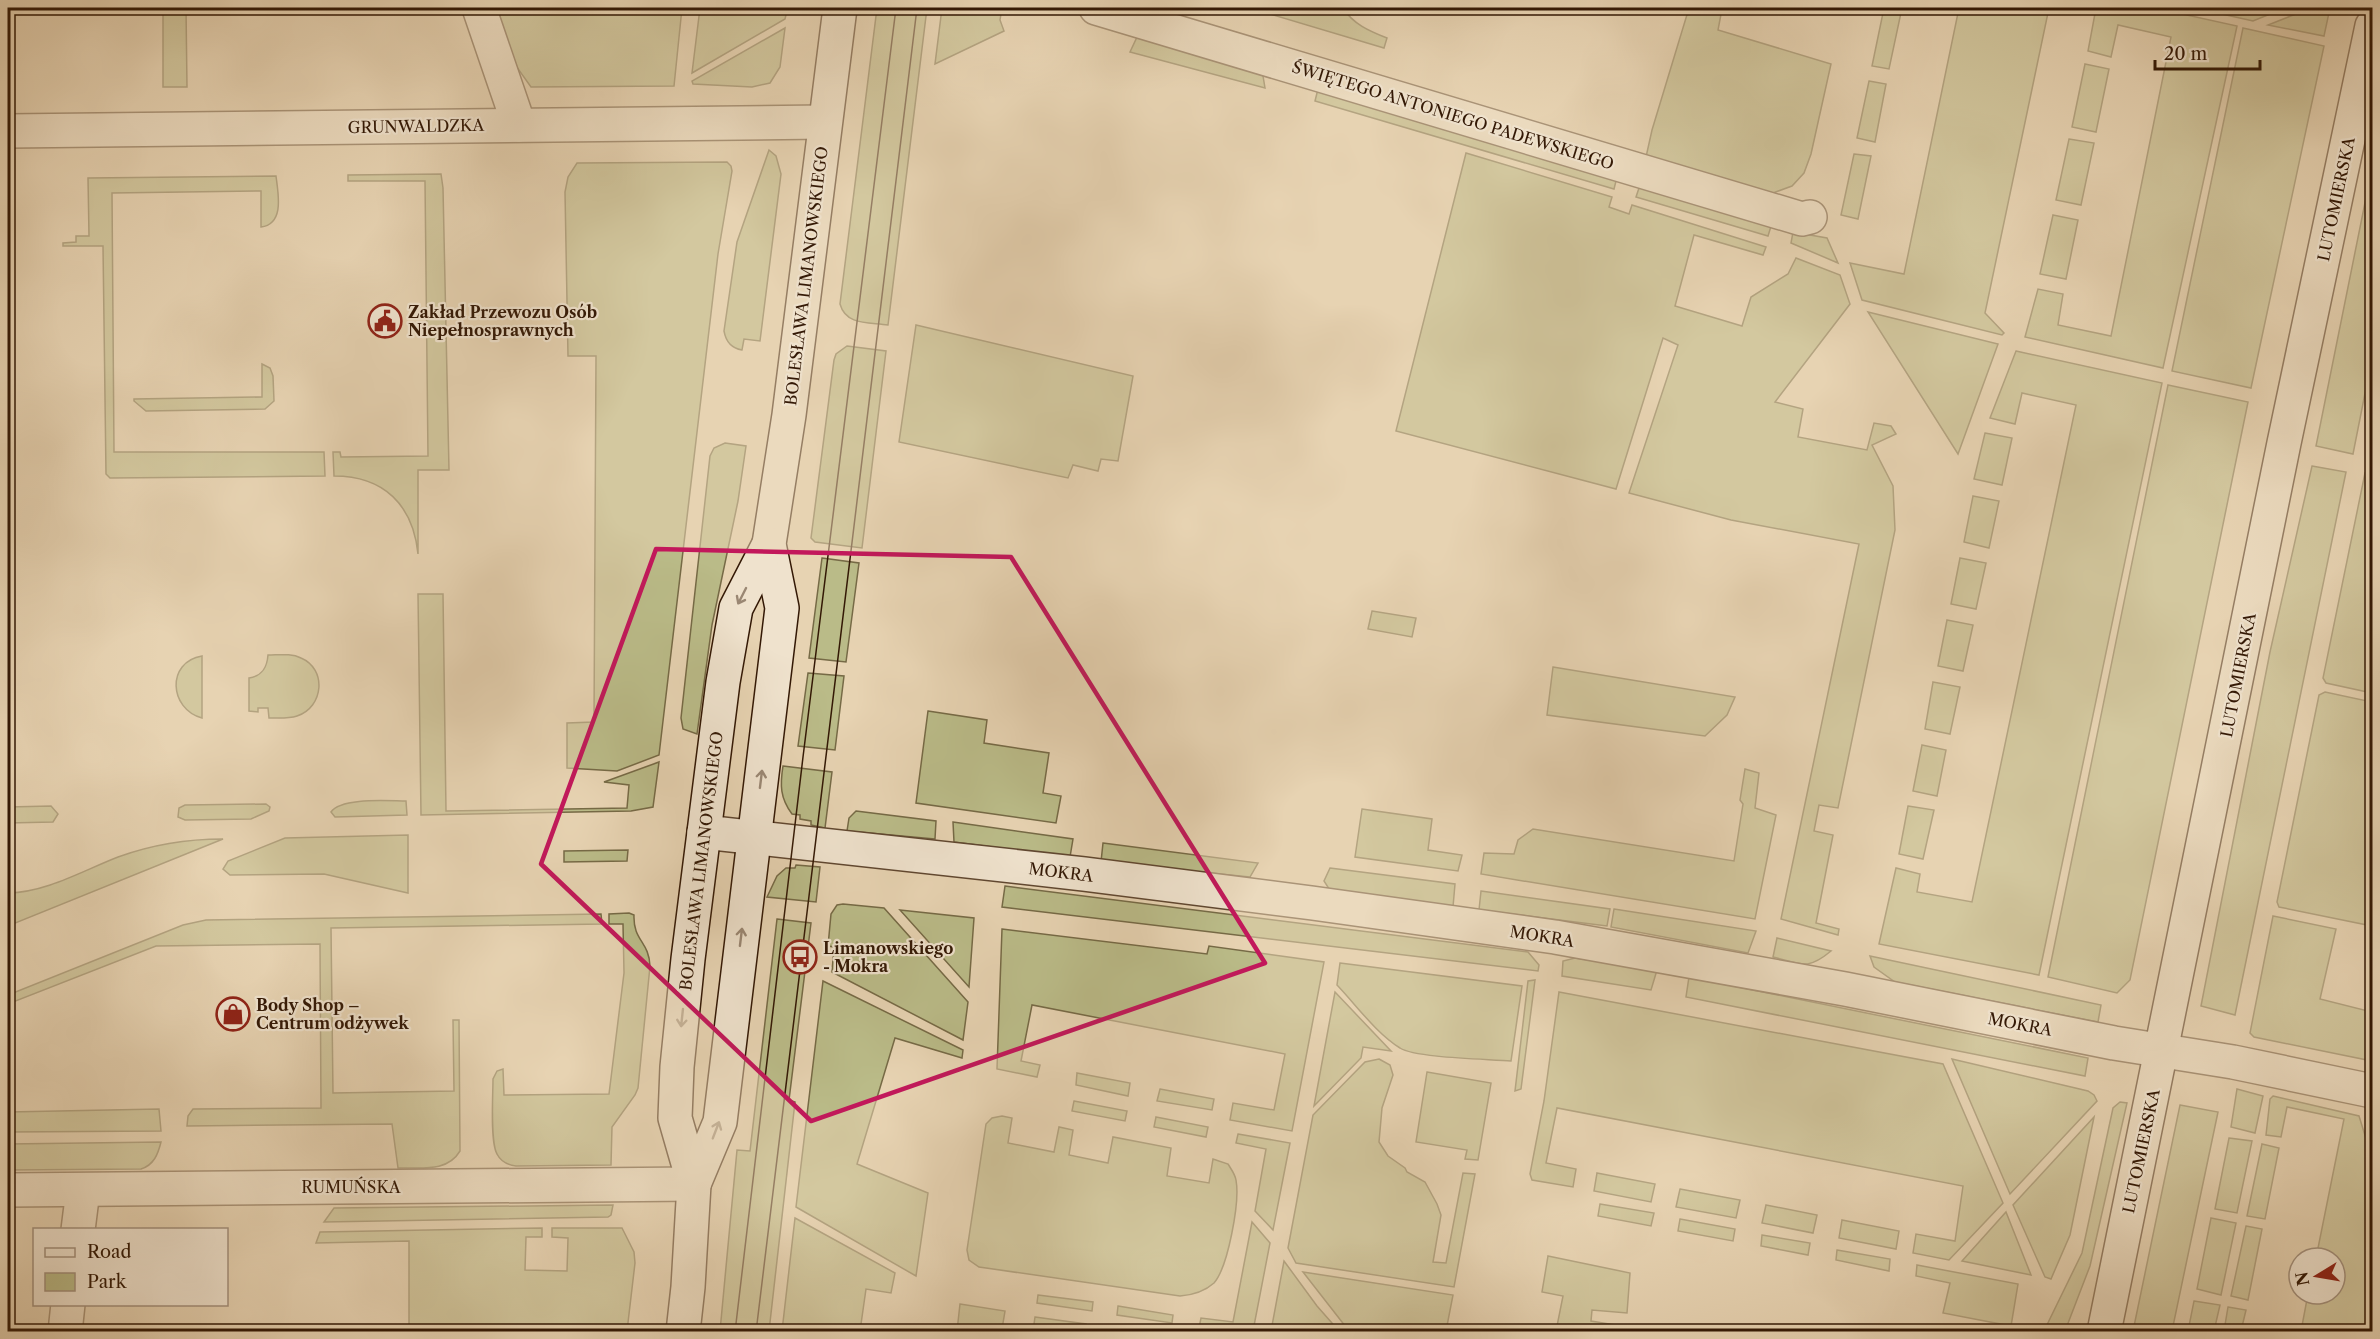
<svg xmlns="http://www.w3.org/2000/svg" width="2380" height="1339" font-family="'Libre Caslon Text',serif">
<style>
.green{fill:#babb88;stroke:#766a46;stroke-width:1.5}
.lines{fill:none;stroke-linecap:round;stroke-linejoin:round}
.street-casing{stroke:#604730;stroke-width:36}
.secondary-casing{stroke:#331805;stroke-width:36}
.street{stroke:#efe2cd;stroke-width:33}
.secondary{stroke:#efe2cd;stroke-width:33}
.tram{stroke:#331805;stroke-width:1.5}
.oneway{stroke:#9a8773}
.marked{fill:none;stroke:#c2185b;stroke-width:4.5;stroke-linejoin:round}
.labels{text-anchor:middle;dominant-baseline:central;stroke-width:4.5;stroke-linejoin:round;paint-order:stroke}
.street-label{font-size:16px;fill:#331805;stroke:#efe2cd}
.poi-label{font-size:16px;font-weight:bold;fill:#331805;stroke:#efe2cd;text-anchor:start}
</style>
<rect width="100%" height="100%" fill="#e7d3b2"/>
<filter id="stains"><feTurbulence type="fractalNoise" baseFrequency=".00333" numOctaves="4"/><feColorMatrix values="0 0 0 0 .2 0 0 0 0 .09 0 0 0 0 .02 0 0 0 .5 -.17"/></filter>
<radialGradient id="worn" r=".72"><stop offset=".6" stop-color="#630" stop-opacity="0"/><stop offset="1" stop-color="#630" stop-opacity=".3"/></radialGradient>
<g class="green">
<polygon points="163,8 186,8 187,87 163,87"/>
<polygon points="496,8 682,8 674,86 531,87 516,66"/>
<polygon points="700,8 758,8 787,11 785,19 692,73"/>
<path d="M 877,8 L 927,8 L 888,325 C 870,322 846,326 840,304 Z"/>
<polygon points="942,8 1002,8 1000,20 1004,31 935,64"/>
<path d="M 1250,8 L 1343,8 C 1353,24 1369,31 1387,38 L 1384,48 Z"/>
<polygon points="1689,8 1722,9 1718,30 1831,64 1811,154 1804,173 1792,186 1773,193 1646,157 1652,130"/>
<polygon points="1884,8 1902,8 1889,69 1872,66"/>
<polygon points="1959,8 2049,8 1985,313 2004,333 2002,335 1862,300 1850,263 1904,274"/>
<polygon points="2096,8 2155,8 2237,26 2163,368 2025,337 2038,289 2063,294 2058,325 2111,336 2171,37 2118,25 2111,57 2088,51"/>
<polygon points="2195,8 2285,8 2253,21"/>
<polygon points="2311,8 2330,8 2324,36 2268,25"/>
<polygon points="785,28 780,67 770,83 752,87 693,84 692,81"/>
<polygon points="2243,28 2324,46 2251,388 2172,371"/>
<polygon points="1138,35 1262,70 1265,88 1130,52"/>
<polygon points="2085,64 2109,69 2096,132 2072,127"/>
<polygon points="1869,81 1886,84 1875,142 1857,138"/>
<polygon points="1318,89 1617,177 1614,189 1315,101"/>
<polygon points="2069,139 2094,143 2081,205 2056,200"/>
<path d="M 769,150 L 776,156 L 781,174 L 760,341 L 744,339 L 742,350 C 731,348 726,342 724,331 L 737,242 Z"/>
<polygon points="1466,153 1612,197 1609,207 1629,214 1632,205 1766,247 1763,255 1694,235 1675,306 1742,326 1751,297 1788,274 1796,258 1840,275 1850,304 1775,402 1803,409 1798,437 1867,450 1874,423 1891,426 1896,434 1872,445 1893,486 1895,530 1838,808 1819,805 1814,831 1833,835 1816,923 1839,929 1838,935 1781,919 1859,544 1731,520 1629,493 1678,345 1663,338 1616,489 1396,431"/>
<polygon points="1854,154 1871,156 1858,219 1841,215"/>
<polygon points="727,162 731,166 732,171 718,254 659,755 617,771 567,768 567,723 594,722 596,356 568,356 565,192 568,177 577,163"/>
<polygon points="2372,168 2372,358 2353,454 2316,446"/>
<path d="M 441,174 L 443,188 L 449,470 L 418,470 L 418,554 C 413,505 384,476 334,476 L 333,452 L 340,452 L 341,457 L 428,456 L 425,181 L 348,181 L 348,175 Z"/>
<path d="M 276,176 C 278,193 285,224 261,227 L 261,191 L 112,193 L 114,452 L 324,452 L 325,476 L 110,478 L 106,474 L 103,246 L 63,246 L 63,243 L 76,242 L 76,236 L 89,236 L 88,178 Z"/>
<polygon points="1640,185 1772,223 1768,236 1636,197"/>
<polygon points="2053,215 2078,220 2066,279 2040,274"/>
<polygon points="1793,232 1827,238 1838,263 1791,243"/>
<polygon points="1868,312 1998,344 1958,454"/>
<polygon points="916,325 1133,376 1118,461 1101,459 1098,471 1073,465 1068,478 899,442"/>
<polygon points="847,346 886,351 862,548 815,542 811,538 834,360 836,354"/>
<polygon points="2016,351 2162,383 2039,975 1879,944 1896,868 1920,874 1917,892 1972,902 2076,405 2022,393 2015,424 1990,418"/>
<polygon points="262,364 270,368 273,376 274,401 265,409 146,411 134,401 134,399 262,397"/>
<polygon points="2168,385 2248,402 2130,980 2117,993 2048,977"/>
<polygon points="1985,433 2012,438 2002,485 1974,479"/>
<polygon points="725,443 746,446 738,501 712,625 697,734 683,729 681,718 710,456 714,448"/>
<polygon points="2312,466 2346,472 2235,1015 2201,1006 2270,652"/>
<polygon points="2371,472 2372,472 2372,693 2326,683 2323,678 2365,473"/>
<polygon points="1973,496 1999,501 1989,548 1964,542"/>
<polygon points="822,558 859,563 846,662 809,658"/>
<polygon points="1960,558 1986,563 1976,609 1951,604"/>
<polygon points="418,594 443,594 446,811 627,808 629,785 604,782 659,762 653,807 631,811 421,815"/>
<polygon points="1372,611 1416,618 1412,637 1368,629"/>
<polygon points="1947,620 1973,625 1963,671 1938,666"/>
<path d="M 268,655 C 279,655 291,653 301,658 C 327,669 324,707 297,716 C 288,719 278,718 269,718 L 268,708 L 258,708 L 258,712 L 249,711 L 249,678 C 262,676 267,668 268,655 Z"/>
<path d="M 202,656 L 202,718 C 169,709 166,662 202,656 Z"/>
<polygon points="1553,667 1735,697 1727,715 1705,736 1547,715"/>
<polygon points="808,673 844,676 835,750 798,746"/>
<polygon points="1933,682 1960,687 1950,734 1925,729"/>
<polygon points="2325,692 2372,702 2372,926 2279,907 2277,902 2319,695"/>
<polygon points="928,711 987,720 984,743 1049,753 1043,793 1061,796 1056,823 916,803"/>
<polygon points="1922,745 1946,750 1937,796 1913,791"/>
<path d="M 783,766 L 832,772 L 825,828 L 811,825 L 811,821 L 800,819 L 800,815 L 792,814 C 780,798 780,785 783,766 Z"/>
<polygon points="1745,769 1759,773 1755,808 1776,815 1755,919 1481,874 1484,853 1514,854 1518,840 1533,829 1734,861 1743,804 1740,800"/>
<path d="M 406,801 L 407,815 L 335,817 L 331,812 C 341,797 389,801 406,801 Z"/>
<polygon points="266,804 270,807 269,811 251,819 185,820 178,817 179,808 185,805"/>
<polygon points="51,806 58,814 53,822 8,823 8,807"/>
<polygon points="1908,806 1934,810 1923,859 1899,854"/>
<polygon points="1362,809 1432,819 1428,850 1462,855 1458,871 1355,857"/>
<polygon points="856,811 936,821 935,839 847,831 849,818"/>
<polygon points="953,822 1073,839 1070,857 954,842"/>
<polygon points="408,835 408,893 324,874 230,875 223,869 228,861 285,838"/>
<path d="M 223,839 L 8,926 L 8,893 C 47,892 82,871 118,857 C 151,845 187,839 223,839 Z"/>
<polygon points="1103,843 1258,863 1250,877 1101,862"/>
<polygon points="628,850 627,861 564,862 564,851"/>
<polygon points="796,865 820,867 816,902 767,897 777,876 786,868 795,868"/>
<polygon points="1330,868 1455,884 1453,907 1331,892 1324,881"/>
<polygon points="1005,886 1528,952 1539,965 1538,971 1002,907"/>
<polygon points="1481,891 1610,909 1607,926 1479,910"/>
<polygon points="843,904 884,908 968,1002 963,1040 832,972 834,947 828,946 831,914 837,905"/>
<polygon points="1614,909 1756,931 1748,953 1611,927"/>
<polygon points="900,910 974,918 969,987"/>
<path d="M 629,913 L 634,915 C 633,941 649,941 650,966 L 638,1088 L 635,1095 L 612,1127 L 611,1165 L 516,1166 C 508,1165 501,1162 497,1154 C 490,1142 493,1095 493,1079 L 497,1071 L 503,1069 L 504,1095 L 609,1094 L 624,973 L 623,924 L 609,924 L 609,914 Z"/>
<path d="M 601,914 L 602,924 L 331,928 L 333,1093 L 454,1091 L 453,1020 L 459,1020 L 460,1151 C 447,1173 420,1167 398,1168 L 392,1124 L 187,1126 L 188,1116 L 193,1109 L 321,1108 L 320,944 L 156,946 L 8,1004 L 8,995 L 183,925 L 206,920 Z"/>
<polygon points="2273,916 2336,929 2320,999 2372,1012 2372,1061 2254,1037 2250,1033"/>
<polygon points="777,919 811,923 789,1100 795,1102 769,1331 720,1331 737,1150 750,1151"/>
<polygon points="1002,929 1207,954 1209,946 1324,962 1292,1131 1230,1120 1233,1103 1274,1110 1285,1054 1032,1005 1021,1061 1040,1065 1037,1077 997,1069"/>
<path d="M 1777,938 L 1831,951 C 1807,971 1801,964 1773,957 Z"/>
<polygon points="1870,956 2101,1005 2098,1022 1895,982 1874,967"/>
<polygon points="1575,958 1657,970 1651,990 1562,976 1563,961"/>
<path d="M 1340,963 L 1522,986 L 1511,1061 C 1488,1059 1415,1058 1400,1048 C 1376,1033 1357,1006 1337,985 Z"/>
<polygon points="1689,977 2088,1058 2085,1076 1686,997"/>
<polygon points="1535,980 1521,1089 1515,1091 1528,981"/>
<polygon points="823,981 963,1050 962,1058 895,1038 857,1164 928,1193 916,1276 796,1207"/>
<polygon points="1335,992 1391,1051 1363,1047 1361,1058 1314,1106"/>
<polygon points="1559,992 1943,1064 2003,1203 1949,1260 1913,1253 1916,1234 1955,1241 1963,1186 1557,1108 1546,1163 1576,1169 1573,1187 1532,1180 1530,1174 1544,1101"/>
<polygon points="1379,1059 1390,1065 1393,1075 1382,1108 1379,1142 1388,1156 1405,1168 1407,1172 1425,1182 1437,1204 1441,1215 1433,1262 1446,1263 1463,1173 1475,1174 1454,1287 1296,1263 1288,1248 1313,1115 1365,1062"/>
<polygon points="1952,1059 2088,1091 2094,1095 2097,1101 2010,1194"/>
<polygon points="1427,1072 1491,1083 1478,1160 1465,1159 1467,1150 1416,1142"/>
<polygon points="1077,1073 1130,1083 1128,1096 1076,1085"/>
<polygon points="1160,1089 1214,1099 1212,1110 1157,1101"/>
<polygon points="2237,1089 2263,1096 2255,1133 2231,1127"/>
<polygon points="2273,1096 2359,1116 2372,1158 2372,1331 2301,1331 2308,1294 2335,1294 2335,1258 2316,1258 2344,1119 2287,1107 2281,1137 2266,1135 2270,1099"/>
<polygon points="1074,1101 1127,1111 1125,1121 1072,1111"/>
<polygon points="2120,1102 2127,1103 2090,1266 2065,1331 2044,1331 2082,1253 2113,1108"/>
<polygon points="2180,1105 2218,1112 2172,1331 2133,1331"/>
<polygon points="159,1109 161,1131 8,1132 8,1112"/>
<path d="M 1002,1116 L 1012,1118 L 1008,1143 L 1054,1152 L 1059,1127 L 1073,1130 L 1069,1155 L 1108,1163 L 1113,1137 L 1171,1148 L 1167,1176 L 1209,1183 L 1213,1159 L 1228,1164 C 1231,1169 1235,1174 1236,1180 C 1240,1202 1228,1267 1214,1283 C 1204,1292 1193,1295 1180,1296 L 979,1267 L 969,1260 L 967,1250 L 986,1124 L 992,1118 Z"/>
<polygon points="1156,1117 1208,1127 1206,1137 1154,1127"/>
<polygon points="2094,1117 2070,1235 2051,1279 2045,1277 2013,1205"/>
<polygon points="1238,1134 1290,1143 1273,1230 1255,1211 1266,1149 1236,1143"/>
<polygon points="2229,1138 2252,1141 2237,1213 2215,1209"/>
<path d="M 161,1142 C 158,1154 154,1165 141,1169 L 8,1170 L 8,1144 Z"/>
<polygon points="2262,1144 2279,1148 2265,1219 2247,1216"/>
<polygon points="1597,1173 1655,1184 1651,1202 1594,1191"/>
<polygon points="1680,1189 1740,1200 1736,1218 1676,1207"/>
<polygon points="1600,1204 1654,1213 1651,1226 1598,1216"/>
<polygon points="613,1205 611,1215 608,1217 324,1222 334,1208"/>
<polygon points="1766,1205 1817,1215 1813,1233 1762,1223"/>
<polygon points="2006,1212 2031,1275 1962,1261"/>
<polygon points="795,1218 895,1273 891,1293 866,1289 860,1331 782,1331"/>
<polygon points="2211,1218 2236,1223 2221,1295 2197,1289"/>
<polygon points="1680,1219 1735,1229 1733,1241 1678,1231"/>
<polygon points="1842,1220 1899,1231 1896,1249 1839,1238"/>
<polygon points="1252,1222 1270,1243 1253,1331 1225,1332 1199,1328 1201,1318 1233,1322"/>
<polygon points="2246,1226 2262,1229 2248,1300 2231,1296"/>
<polygon points="542,1228 542,1237 526,1237 525,1270 567,1271 568,1238 552,1237 552,1228 622,1228 634,1252 635,1263 627,1331 409,1331 409,1241 316,1243 320,1232"/>
<polygon points="1762,1235 1810,1243 1808,1255 1761,1246"/>
<polygon points="1837,1250 1890,1259 1889,1271 1836,1260"/>
<polygon points="1548,1256 1630,1273 1627,1313 1592,1310 1591,1321 1616,1325 1615,1331 1556,1331 1563,1296 1542,1292"/>
<polygon points="1284,1261 1317,1306 1339,1331 1271,1331"/>
<polygon points="1917,1265 2018,1284 2011,1326 1943,1313 1950,1283 1916,1276"/>
<polygon points="1303,1272 1453,1295 1446,1331 1349,1331"/>
<polygon points="1038,1295 1093,1302 1092,1311 1037,1303"/>
<polygon points="2194,1301 2220,1305 2214,1331 2188,1331"/>
<polygon points="960,1304 1005,1311 1002,1329 972,1325 971,1331 957,1331"/>
<polygon points="1118,1306 1173,1315 1172,1323 1117,1315"/>
<polygon points="2228,1307 2246,1310 2241,1331 2224,1331"/>
<polygon points="1035,1317 1086,1324 1085,1331 1033,1331"/>
</g>
<g class="lines">
<defs>
<g id="street">
<polyline points="479,8 519,125"/>
<polyline points="1096,8 1802,219 1810,217"/>
<polyline points="8,131 825,122"/>
<polyline points="704,832 1084,874 1312,903 1555,937 1845,989 2114,1043 2233,1062 2372,1091"/>
<polyline points="8,1190 694,1184"/>
<polyline points="78,1230 83,1190"/>
<polyline points="65,1332 68,1304"/>
</g>
<g id="secondary">
<polyline points="694,1184 720,1122 782,608 769,544 789,415 840,8"/>
<polyline points="683,1332 688,1287 694,1184 675,1118 677,1067 688,959 723,682 736,608 769,544"/>
<polyline points="2104,1332 2284,443 2372,26"/>
</g>
</defs>
<use href="#street" class="street-casing"/>
<use href="#secondary" class="secondary-casing"/>
<use href="#street" class="street"/>
<use href="#secondary" class="secondary"/>
<g class="tram">
<polyline points="735,1332 803,757 896,8"/>
<polyline points="756,1332 917,8"/>
</g>
</g>
<defs><path id="oneway-shaft" d="M-6 0H5M1.5-3L5.5 0L1.5 3" fill="none" stroke-width="1.6" stroke-linecap="round" stroke-linejoin="round" transform="scale(1.5)"/></defs>
<g class="oneway">
<use href="#oneway-shaft" transform="translate(742 596) rotate(117)"/>
<use href="#oneway-shaft" transform="translate(761 779) rotate(-83)"/>
<use href="#oneway-shaft" transform="translate(741 937) rotate(-83)"/>
<use href="#oneway-shaft" transform="translate(682 1018) rotate(96)"/>
<use href="#oneway-shaft" transform="translate(716 1130) rotate(-69)"/>
</g>
<path d="M0 0H2380V1339H0ZM 656,549 L 1011,557 L 1265,963 L 811,1121 L 541,864 Z" fill="#e7d3b2" fill-opacity=".55" fill-rule="evenodd"/>
<path class="marked" d="M 656,549 L 1011,557 L 1265,963 L 811,1121 L 541,864 Z"/>
<defs>
<symbol id="civic-ring" viewBox="-11 -11 22 22"><circle r="9.5" fill="#efe2cd" stroke="#8f2418" stroke-width="1.5"/><path d="M-.6-6.5H3V-4.5H.6V-3L4-1V1h2V6H-6V1h2V-1L-.6-3ZM-1.2 2.5V6h2.4V2.5Z" fill="#8f2418"/></symbol>
<symbol id="bus-ring" viewBox="-11 -11 22 22"><circle r="9.5" fill="#efe2cd" stroke="#8f2418" stroke-width="1.5"/><path d="M-5-6H5V4H4V6H2V4H-2V6H-4V4H-5ZM-3.5-4V0h7V-4ZM-3.5 1.2v1.5H-2V1.2ZM2 1.2v1.5H3.5V1.2Z" fill="#8f2418"/></symbol>
<symbol id="shop-ring" viewBox="-11 -11 22 22"><circle r="9.5" fill="#efe2cd" stroke="#8f2418" stroke-width="1.5"/><path d="M-5-2.5h2.3a2.7 3.5 0 0 1 5.4 0H5L5.5 6h-11ZM-1.5-2.5h3a1.5 2.3 0 0 0-3 0Z" fill="#8f2418"/></symbol>
</defs>
<g fill-rule="evenodd">
<use href="#civic-ring" x="366" y="302" width="38" height="38"/>
<use href="#bus-ring" x="781" y="938" width="38" height="38"/>
<use href="#shop-ring" x="214" y="995" width="38" height="38"/>
</g>
<g class="labels">
<g class="street-label">
<text transform="translate(1453 115) rotate(17)">ŚWIĘTEGO ANTONIEGO PADEWSKIEGO</text>
<text transform="translate(416 126) rotate(-1)">GRUNWALDZKA</text>
<text transform="translate(2336 199) rotate(-78)">LUTOMIERSKA</text>
<text transform="translate(806 276) rotate(-83)">BOLESŁAWA LIMANOWSKIEGO</text>
<text transform="translate(2238 675) rotate(-79)">LUTOMIERSKA</text>
<text transform="translate(701 861) rotate(-83)">BOLESŁAWA LIMANOWSKIEGO</text>
<text transform="translate(1061 872) rotate(7)">MOKRA</text>
<text transform="translate(1542 936) rotate(9)">MOKRA</text>
<text transform="translate(2020 1024) rotate(11)">MOKRA</text>
<text transform="translate(2141 1151) rotate(-78)">LUTOMIERSKA</text>
<text x="351" y="1187">RUMUŃSKA</text>
</g>
<g class="poi-label">
<text x="408" y="312">Zakład Przewozu Osób<tspan x="408" dy="18">Niepełnosprawnych</tspan></text>
<text x="823" y="948">Limanowskiego<tspan x="823" dy="18">- Mokra</tspan></text>
<text x="256" y="1005">Body Shop –<tspan x="256" dy="18">Centrum odżywek</tspan></text>
</g>
</g>
<rect width="2380" height="1339" fill="none" stroke="#e7d3b2" stroke-width="30"/>
<rect x="9" y="9" width="2362" height="1321" fill="none" stroke="#331805" stroke-width="3"/>
<rect x="15" y="15" width="2350" height="1309" fill="none" stroke="#331805" stroke-width="1.5"/>
<rect x="33" y="1228" width="195" height="78" fill="#efe2cd" stroke="#a4917d" stroke-width="1.5"/>
<rect x="45" y="1248" width="30" height="9" fill="#efe2cd" stroke="#a4917d" stroke-width="1.5"/>
<text x="87" y="1258" font-size="18" fill="#331805">Road</text>
<rect x="45" y="1273" width="30" height="18" fill="#babb88" stroke="#a4917d" stroke-width="1.5"/>
<text x="87" y="1288" font-size="18" fill="#331805">Park</text>
<g transform="translate(2317 1276) rotate(259)"><circle r="28" fill="#efe2cd" stroke="#a4917d" stroke-width="1.5"/>
<path d="M0-4.5L10 22L0 15L-10 22Z" fill="#8f2418"/>
<text y="-9" font-size="16" font-weight="bold" text-anchor="middle" fill="#331805">N</text>
</g>
<path d="M2155 60v9h105v-9" fill="none" stroke="#331805" stroke-width="3"/>
<text x="2164" y="60" font-size="18" fill="#331805" stroke="#efe2cd" stroke-width="4.5" paint-order="stroke">20 m</text>
<rect width="100%" height="100%" filter="url(#stains)"/>
<rect width="100%" height="100%" fill="url(#worn)"/>
</svg>
